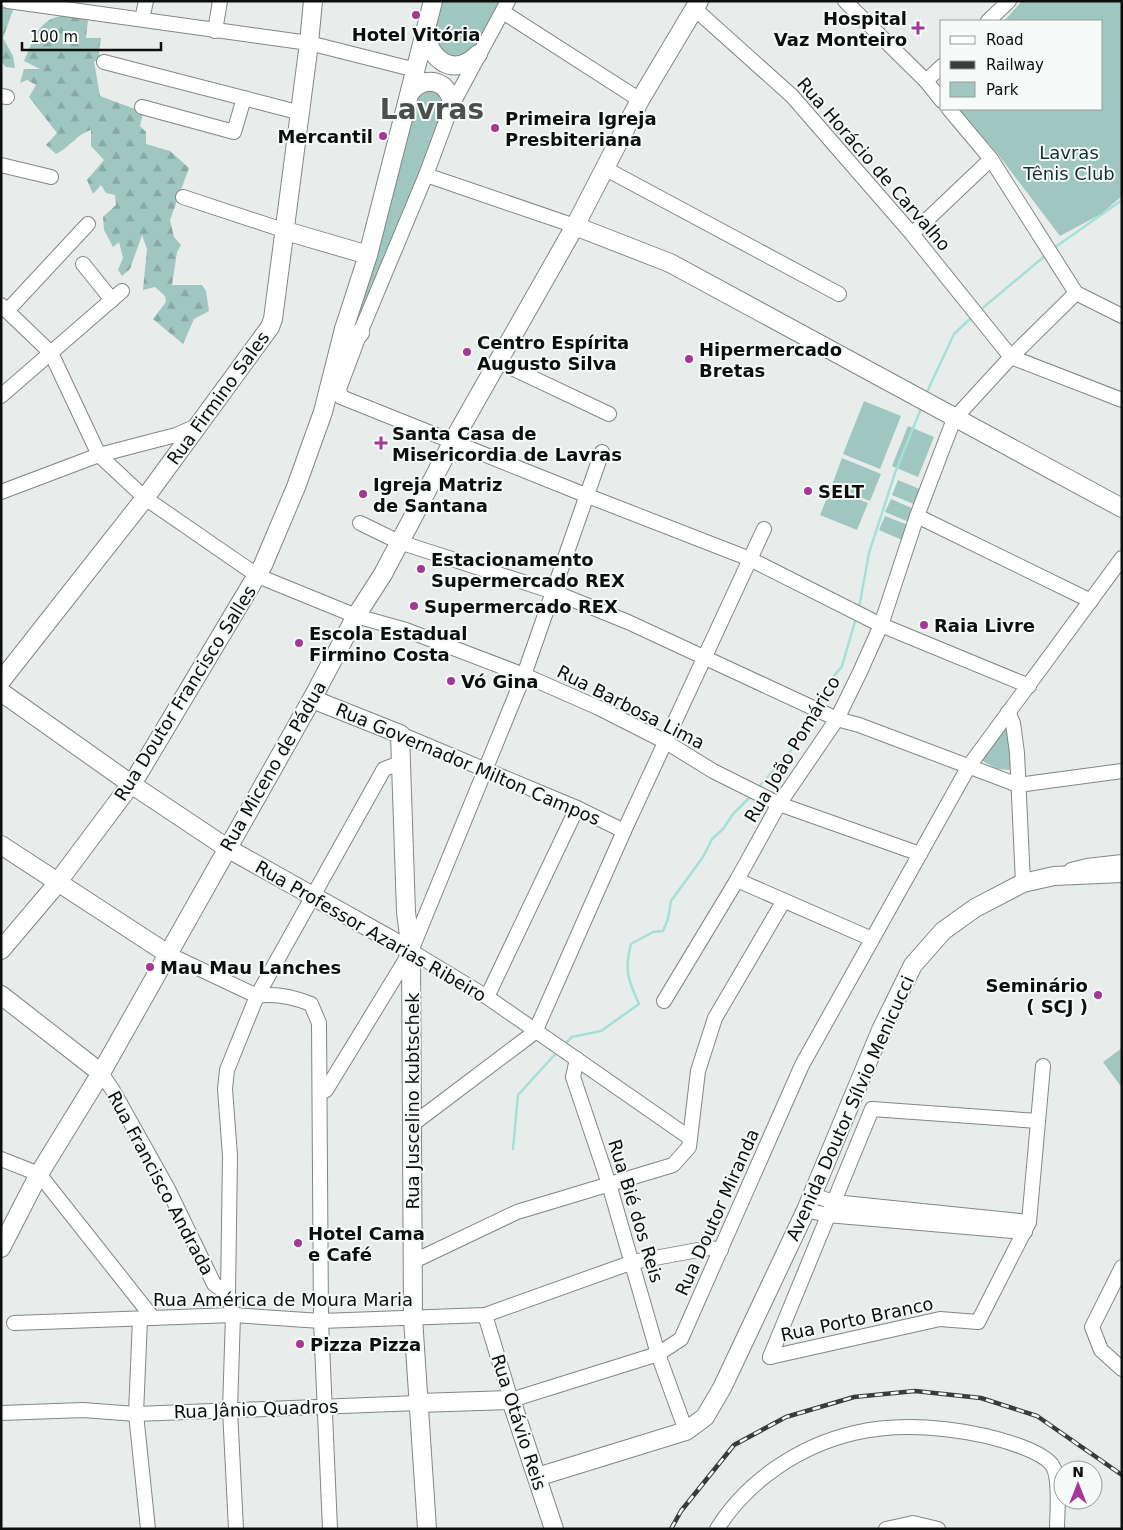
<svg xmlns="http://www.w3.org/2000/svg" width="1123" height="1530" font-family="'DejaVu Sans',sans-serif">
<style>
.forest{fill:url(#forest-firs)}
.park{fill:#9fc6bf}
.lines{fill:none;stroke-linecap:round;stroke-linejoin:round}
.stream{stroke:#a3e1d7;stroke-width:2.5}
.minor-casing{stroke:#828685;stroke-width:16}
.major-casing{stroke:#828685;stroke-width:20}
.minor{stroke:#fff;stroke-width:14}
.major{stroke:#fff;stroke-width:18}
.rail-casing{stroke:#3a3c3c;stroke-width:4.5}
.rail{stroke:#f6faf9;stroke-width:2.5;stroke-dasharray:8;stroke-linecap:butt}
.poi-dot{fill:#a53796;stroke:#f6faf9;stroke-width:2}
.labels{text-anchor:middle;dominant-baseline:central;stroke-width:4;stroke-linejoin:round;paint-order:stroke}
.poi-label{font-size:18px;font-weight:bold;fill:#0d0f0f;stroke:#f6faf9;text-anchor:start}
.park-label{font-size:18px;fill:#11312c;stroke:#f6faf9}
.street-label{font-size:18px;fill:#0d0f0f;stroke:#f6faf9}
.town-label{font-size:28px;font-weight:bold;fill:#4b4f4e;stroke:#f6faf9}
</style>
<defs>
<pattern id="forest-firs" width="22" height="20" patternUnits="userSpaceOnUse" patternTransform="scale(1.25)"><rect width="22" height="20" fill="#9fc6bf"/><path d="M5 1l3.5 6h-7zM16 11l3.5 6h-7z" fill="#88a9a3"/></pattern>
</defs>
<rect width="100%" height="100%" fill="#e8edec"/>
<g class="forest">
<polygon points="1,7 13,10 3,38 13,56 15,68 6,67 1,62"/>
<path d="M 62,16 L 88,20 L 86,38 L 101,38 L 99,52 L 101,62 L 94,61 L 100,96 L 143,112 L 140,126 L 146,132 L 146,144 L 170,151 L 189,168 L 170,220 L 174,237 L 181,245 L 177,252 L 172,285 L 202,285 L 206,291 L 209,311 L 194,319 L 183,344 L 153,319 L 166,302 L 165,296 L 155,287 L 143,290 L 147,249 L 142,235 L 130,269 L 122,276 L 118,270 L 123,258 L 119,242 L 113,247 L 104,230 L 103,217 L 116,205 L 115,195 L 106,193 L 101,185 L 93,194 L 87,180 L 104,160 L 91,146 L 91,130 C 78,133 69,148 56,154 L 46,145 L 57,133 L 29,97 L 36,85 L 27,80 L 20,83 L 24,69 L 40,69 L 24,61 C 33,41 38,19 62,16 Z"/>
</g>
<g class="park">
<polygon points="440,1 501,1 469,66 457,73 439,72 430,61 429,44"/>
<polygon points="1022,1 1122,1 1122,196 1101,214 1060,236 997,153 959,109 1102,109 1102,21 1004,21"/>
<polygon points="433,89 449,101 358,335 351,335 419,94"/>
<polygon points="864,401 901,416 880,469 843,454"/>
<polygon points="908,426 934,437 918,477 892,466"/>
<polygon points="842,458 881,474 870,501 832,485"/>
<polygon points="898,480 922,490 916,505 892,495"/>
<polygon points="831,488 868,503 857,530 820,515"/>
<polygon points="891,499 914,509 909,522 885,512"/>
<polygon points="885,516 908,525 902,540 879,530"/>
<polygon points="1009,721 1010,770 997,769 981,760"/>
<polygon points="1122,1048 1122,1088 1103,1062"/>
</g>
<g class="lines">
<g class="stream">
<polyline points="1054,248 1122,200"/>
<polyline points="979,311 1046,255"/>
<polyline points="926,394 954,334 973,316"/>
<polyline points="859,608 869,553 895,473 922,406"/>
<polyline points="818,706 831,680 842,666 856,618"/>
<polyline points="758,788 800,740 814,713"/>
<path d="M 564,1045 L 572,1037 L 601,1031 L 639,1004 C 628,980 624,970 631,944 L 653,932 L 663,931 L 668,919 L 671,901 L 703,857 L 712,839 L 723,829 L 733,814 L 751,796"/>
<polyline points="513,1149 518,1095 558,1051"/>
</g>
<defs>
<g id="minor">
<polyline points="8,1 309,43 416,70"/>
<polyline points="508,1 452,105 426,175 360,333 339,389 341,397 588,496 750,559 881,625 1029,686"/>
<polyline points="845,1 926,81 942,101"/>
<polyline points="695,9 792,96 912,234 1011,357 1122,400"/>
<polyline points="503,12 640,100"/>
<polyline points="142,19 146,1"/>
<polyline points="988,21 1009,1"/>
<polyline points="215,31 220,1"/>
<polyline points="104,62 301,113"/>
<polyline points="926,81 942,66"/>
<polyline points="1,96 7,97"/>
<polyline points="142,107 234,132 244,98"/>
<polyline points="949,109 991,159 1076,293 1122,316"/>
<polyline points="1,165 51,177"/>
<polyline points="606,169 839,294"/>
<polyline points="426,175 575,226"/>
<polyline points="183,197 286,231"/>
<polyline points="912,234 991,159"/>
<polyline points="83,264 112,300"/>
<polyline points="1,305 51,353 99,455 145,498 258,576 356,616 406,630 524,675 599,708 666,742 713,771 779,804 920,854"/>
<polyline points="7,311 88,224"/>
<polyline points="499,362 609,414"/>
<polyline points="1,396 122,291"/>
<polyline points="1,492 99,455 176,435 199,425"/>
<polyline points="917,516 1091,601"/>
<polyline points="360,523 399,542 554,592 628,622 837,719 859,725 1018,785 1122,771"/>
<polyline points="1008,712 1013,723 1017,753 1023,883"/>
<polyline points="400,734 577,808 624,831"/>
<polyline points="1071,870 1087,866 1122,862"/>
<polyline points="737,880 872,939"/>
<polyline points="411,951 487,997 690,1138"/>
<path d="M 168,954 L 257,996 C 276,993 293,997 311,1004 L 319,1023 L 321,1321 L 330,1529"/>
<polyline points="487,997 577,808"/>
<polyline points="664,1001 737,880 779,804 837,719 860,672 881,625 917,516 954,419 1011,357 1076,293"/>
<polyline points="577,1059 573,1077 609,1184 658,1354 686,1431"/>
<polyline points="101,1073 112,1089 168,1189 214,1284 228,1294"/>
<polyline points="320,1093 326,1090 411,951 524,675 602,452"/>
<polyline points="413,1124 535,1032 624,831 764,529"/>
<polyline points="1,1159 39,1174 153,1318"/>
<polyline points="812,1195 834,1202 1029,1222"/>
<polyline points="806,1210 827,1215 1025,1232"/>
<polyline points="412,1262 517,1212 673,1165 689,1147 698,1071 715,1018 783,902"/>
<polyline points="1122,1267 1092,1327 1101,1350 1122,1369"/>
<polyline points="485,1315 511,1400 658,1354 681,1339 802,1065 969,766 1122,558"/>
<polyline points="140,1319 136,1414 148,1529"/>
<polyline points="14,1323 233,1315 321,1321 485,1315 633,1262 709,1248 721,1250"/>
<polyline points="770,1357 940,1319 978,1322 1029,1222 1043,1066"/>
<polyline points="770,1357 872,1109 1038,1121"/>
<polyline points="1,1413 83,1410 136,1414 418,1403"/>
<polyline points="236,1529 230,1410 233,1315 228,1294 230,1156 225,1089 227,1070 257,996 384,769 400,763"/>
<path d="M 717,1529 C 747,1481 799,1446 854,1433 C 897,1423 944,1427 986,1436 C 1003,1440 1042,1451 1052,1465 C 1061,1477 1057,1513 1057,1529"/>
<polyline points="886,1529 913,1523 938,1529"/>
</g>
<g id="major">
<path d="M 425,32 C 430,61 454,78 478,54"/>
<path d="M 410,93 C 424,74 450,80 452,105"/>
<polyline points="575,226 670,263 1122,508"/>
<polyline points="286,231 368,255"/>
<polyline points="344,329 346,335 352,338 360,333"/>
<polyline points="1,681 145,498 270,327 273,319 309,43 313,1"/>
<polyline points="1,692 131,784 227,848 411,951"/>
<polyline points="312,699 400,734 406,912 411,951 413,1318 427,1529"/>
<polyline points="1,845 168,954"/>
<polyline points="1,950 51,891 137,776 263,565 296,487 323,412 344,329 368,255 433,1"/>
<polyline points="1,995 101,1073"/>
<polyline points="1,1248 39,1174 101,1073 312,699 356,616 383,574 453,441 575,226 640,100 699,1"/>
<polyline points="418,1403 511,1400 554,1529"/>
<polyline points="537,1477 686,1431 705,1417 722,1388 806,1210 881,1030 913,965 943,931 975,908 1023,883 1054,876 1122,873"/>
</g>
</defs>
<use href="#minor" class="minor-casing"/>
<use href="#major" class="major-casing"/>
<use href="#minor" class="minor"/>
<use href="#major" class="major"/>
<defs>
<polyline id="rail" points="671,1529 681,1511 734,1445 786,1417 854,1397 915,1391 981,1398 1037,1416 1122,1475"/>
</defs>
<use href="#rail" class="rail-casing"/>
<use href="#rail" class="rail"/>
</g>
<g class="poi-dot">
<circle cx="416" cy="15" r="5"/>
<path d="M915.5 20.5h5v5h5v5h-5v5h-5v-5h-5v-5h5z"/>
<circle cx="495" cy="128" r="5"/>
<circle cx="383" cy="136" r="5"/>
<circle cx="467" cy="352" r="5"/>
<circle cx="689" cy="359" r="5"/>
<path d="M378.5 435.5h5v5h5v5h-5v5h-5v-5h-5v-5h5z"/>
<circle cx="808" cy="491" r="5"/>
<circle cx="363" cy="494" r="5"/>
<circle cx="421" cy="569" r="5"/>
<circle cx="414" cy="606" r="5"/>
<circle cx="924" cy="625" r="5"/>
<circle cx="299" cy="643" r="5"/>
<circle cx="451" cy="681" r="5"/>
<circle cx="150" cy="967" r="5"/>
<circle cx="1098" cy="995" r="5"/>
<circle cx="298" cy="1243" r="5"/>
<circle cx="300" cy="1344" r="5"/>
</g>
<g class="labels">
<g class="poi-label">
<text x="907" y="18" text-anchor="end">Hospital<tspan x="907" dy="21">Vaz Monteiro</tspan></text>
<text x="416" y="34" text-anchor="middle">Hotel Vitória</text>
<text x="505" y="118">Primeira Igreja<tspan x="505" dy="21">Presbiteriana</tspan></text>
<text x="373" y="136" text-anchor="end">Mercantil</text>
<text x="477" y="342">Centro Espírita<tspan x="477" dy="21">Augusto Silva</tspan></text>
<text x="699" y="349">Hipermercado<tspan x="699" dy="21">Bretas</tspan></text>
<text x="392" y="433">Santa Casa de<tspan x="392" dy="21">Misericordia de Lavras</tspan></text>
<text x="373" y="484">Igreja Matriz<tspan x="373" dy="21">de Santana</tspan></text>
<text x="818" y="491">SELT</text>
<text x="431" y="559">Estacionamento<tspan x="431" dy="21">Supermercado REX</tspan></text>
<text x="424" y="606">Supermercado REX</text>
<text x="934" y="625">Raia Livre</text>
<text x="309" y="633">Escola Estadual<tspan x="309" dy="21">Firmino Costa</tspan></text>
<text x="461" y="681">Vó Gina</text>
<text x="160" y="967">Mau Mau Lanches</text>
<text x="1088" y="985" text-anchor="end">Seminário<tspan x="1088" dy="21">( SCJ )</tspan></text>
<text x="308" y="1233">Hotel Cama<tspan x="308" dy="21">e Café</tspan></text>
<text x="310" y="1344">Pizza Pizza</text>
</g>
<g class="park-label">
<text x="1069" y="152">Lavras<tspan x="1069" dy="21">Tênis Club</tspan></text>
</g>
<g class="street-label">
<text transform="translate(874 164) rotate(49)">Rua Horácio de Carvalho</text>
<text transform="translate(218 398) rotate(-54)">Rua Firmino Sales</text>
<text transform="translate(185 693) rotate(-58)">Rua Doutor Francisco Salles</text>
<text transform="translate(631 707) rotate(27)">Rua Barbosa Lima</text>
<text transform="translate(792 749) rotate(-59)">Rua João Pomárico</text>
<text transform="translate(468 764) rotate(23)">Rua Governador Milton Campos</text>
<text transform="translate(273 766) rotate(-60)">Rua Miceno de Pádua</text>
<text transform="translate(371 931) rotate(30)">Rua Professor Azarias Ribeiro</text>
<text transform="translate(412 1101) rotate(-90)">Rua Juscelino kubtschek</text>
<text transform="translate(850 1108) rotate(-66)">Avenida Doutor Sílvio Menicucci</text>
<text transform="translate(161 1183) rotate(62)">Rua Francisco Andrada</text>
<text transform="translate(636 1211) rotate(73)">Rua Bié dos Reis</text>
<text transform="translate(717 1212) rotate(-66)">Rua Doutor Miranda</text>
<text x="283" y="1299">Rua América de Moura Maria</text>
<text transform="translate(857 1319) rotate(-12)">Rua Porto Branco</text>
<text transform="translate(256 1409) rotate(-2)">Rua Jânio Quadros</text>
<text transform="translate(519 1422) rotate(72)">Rua Otávio Reis</text>
</g>
<g class="town-label">
<text x="432" y="109">Lavras</text>
</g>
</g>
<rect width="1123" height="1530" fill="none" stroke="#0d0f0f" stroke-width="5"/>
<rect x="940" y="20" width="162" height="90" fill="#f6faf9" stroke="#999c9b"/>
<rect x="950" y="36" width="25" height="8" fill="#ffffff" stroke="#999c9b"/>
<text x="986" y="45" font-size="15" fill="#0d0f0f">Road</text>
<rect x="950" y="61" width="25" height="8" fill="#3a3c3c" stroke="#999c9b"/>
<text x="986" y="70" font-size="15" fill="#0d0f0f">Railway</text>
<rect x="950" y="82" width="25" height="15" fill="#9fc6bf" stroke="#999c9b"/>
<text x="986" y="95" font-size="15" fill="#0d0f0f">Park</text>
<g transform="translate(1078 1485)"><circle r="24" fill="#f6faf9" stroke="#999c9b"/>
<path d="M0-4L9 19L0 12L-9 19Z" fill="#a53796"/>
<text y="-8" font-size="14" font-weight="bold" text-anchor="middle" fill="#0d0f0f">N</text>
</g>
<path d="M22 42v8h139v-8" fill="none" stroke="#0d0f0f" stroke-width="2.5"/>
<text x="30" y="42" font-size="15" fill="#0d0f0f" stroke="#f6faf9" stroke-width="4" paint-order="stroke">100 m</text>
</svg>
